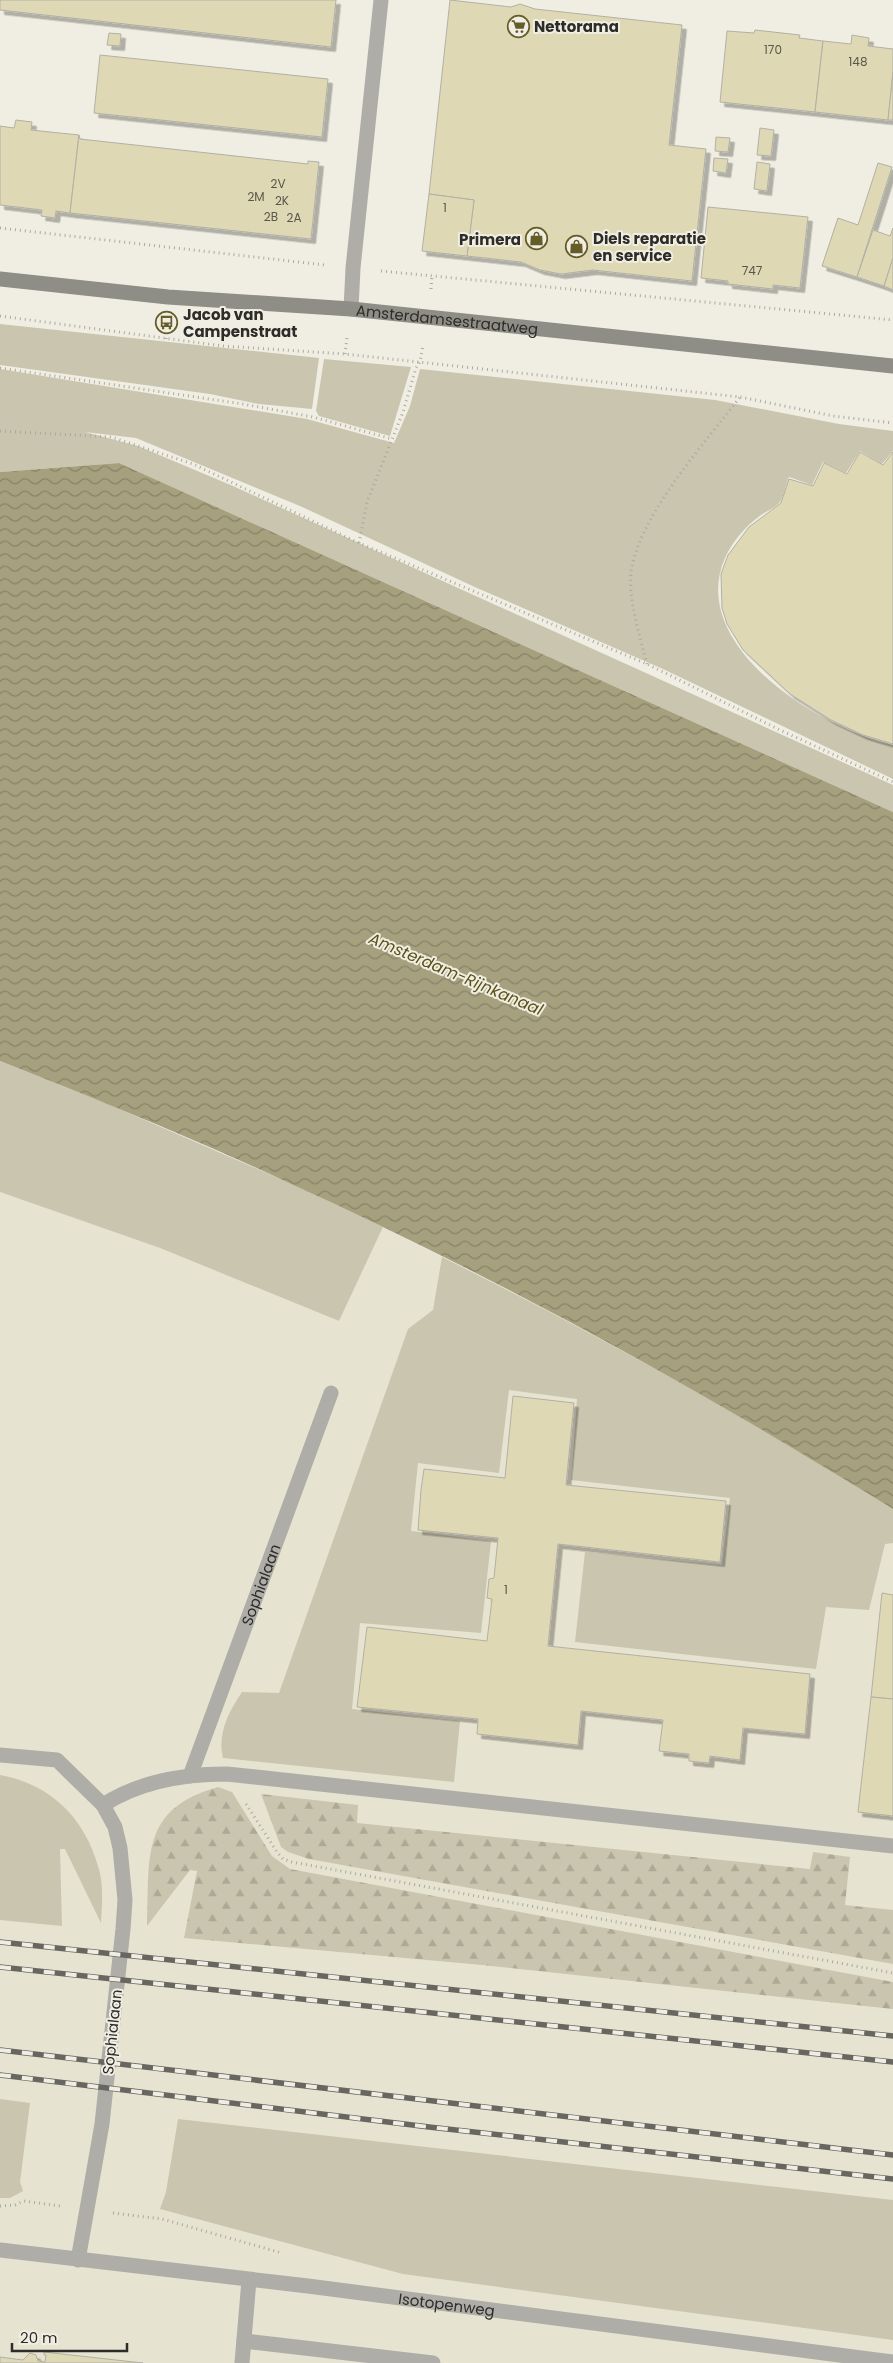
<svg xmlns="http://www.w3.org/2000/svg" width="893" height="2363" font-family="Poppins,sans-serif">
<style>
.built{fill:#e6e3d0}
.grass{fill:#c9c5ae}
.forest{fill:url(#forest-firs)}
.water{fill:url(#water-waves)}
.building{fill:#ded8b4;stroke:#b2b0a5;filter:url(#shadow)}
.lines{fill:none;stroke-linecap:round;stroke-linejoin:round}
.path{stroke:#aba9a1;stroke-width:3;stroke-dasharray:1 4;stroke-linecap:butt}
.lane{stroke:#aeada8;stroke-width:15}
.street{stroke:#aeada8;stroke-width:15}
.secondary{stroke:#8e8d86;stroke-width:15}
.rail-casing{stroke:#686660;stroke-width:5.5}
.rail{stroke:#f0eee3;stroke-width:4;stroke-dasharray:11;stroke-linecap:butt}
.labels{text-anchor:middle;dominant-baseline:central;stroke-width:4;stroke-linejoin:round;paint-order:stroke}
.number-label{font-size:12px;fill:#59574b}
.poi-label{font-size:15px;font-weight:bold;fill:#2d2c28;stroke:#f0eee3;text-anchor:start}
.street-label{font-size:15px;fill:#2d2c28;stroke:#f0eee3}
.water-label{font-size:16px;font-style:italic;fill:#5b5016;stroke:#f0eee3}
</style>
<defs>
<pattern id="forest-firs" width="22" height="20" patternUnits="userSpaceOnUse" patternTransform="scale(1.25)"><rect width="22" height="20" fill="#c9c5ae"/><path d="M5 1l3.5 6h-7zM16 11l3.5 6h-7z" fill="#ada996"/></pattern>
<pattern id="water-waves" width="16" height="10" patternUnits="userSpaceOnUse" patternTransform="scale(1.25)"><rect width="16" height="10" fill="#a6a07e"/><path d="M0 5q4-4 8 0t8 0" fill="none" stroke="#888367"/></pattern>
<filter id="shadow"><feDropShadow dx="4.5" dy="4.5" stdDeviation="0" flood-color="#0004"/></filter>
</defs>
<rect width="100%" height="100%" fill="#f0eee3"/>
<polygon class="built" points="0,1192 160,1248 339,1321 383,1227 527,1299 664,1373 816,1461 893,1509 893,2363 0,2363"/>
<g class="grass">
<polygon points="0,324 319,358 312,409 259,404 210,394 0,365"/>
<polygon points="324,359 411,367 390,436 319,416 316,411"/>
<path d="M 0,369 L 307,419 L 394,443 L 410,406 L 420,369 L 715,400 L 839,424 L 893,431 L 893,451 L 882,464 L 860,451 L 846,473 L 823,462 L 812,485 L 789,477 C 786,484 784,496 780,502 C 776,507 767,511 761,515 C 746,526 733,540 725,558 C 686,646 822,730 893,745 L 893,779 L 663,669 L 477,588 L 300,506 L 136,438 L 85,432 L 138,446 L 233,486 L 893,785 L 893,812 L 119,463 L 0,472 Z"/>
<polygon points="0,1061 108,1104 288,1182 383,1227 339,1321 160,1248 0,1192"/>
<path d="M 442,1257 C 596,1334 747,1417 893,1509 L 893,1543 L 885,1544 L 869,1610 L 826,1607 L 816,1669 L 575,1642 L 585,1552 L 722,1565 L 730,1498 L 571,1480 L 577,1399 L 509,1390 L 499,1473 L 418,1463 L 411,1531 L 491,1541 L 481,1633 L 360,1623 L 352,1709 L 460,1721 L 454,1782 L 223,1758 C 217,1734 229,1711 242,1692 L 279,1693 L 408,1329 L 433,1310 Z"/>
<path d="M 0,1775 C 50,1784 84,1817 98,1866 C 104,1884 102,1904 101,1923 L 65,1849 L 60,1849 L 62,1926 L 0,1920 Z"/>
<polygon points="0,2099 30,2103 20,2182 23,2191 10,2198 0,2198"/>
<polygon points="178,2119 893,2200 893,2340 403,2274 160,2209 166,2192"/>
</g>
<g class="forest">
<path d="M 218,1787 L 232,1792 L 272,1856 L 290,1869 L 893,1982 L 893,2009 L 482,1965 L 184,1938 L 197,1871 L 190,1870 L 147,1926 C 150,1858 139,1809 218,1787 Z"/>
<polygon points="261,1794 358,1805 357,1823 810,1869 813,1852 850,1857 845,1905 893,1910 893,1964 309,1859 288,1852 281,1847"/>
</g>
<path class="water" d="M 119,463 L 893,812 L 893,1509 C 698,1388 496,1277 287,1182 C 193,1138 96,1099 0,1061 L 0,472 Z"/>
<g class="building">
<polygon points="0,0 336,0 331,47 0,10"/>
<polygon points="450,0 511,7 520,4 535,9 682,25 669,145 706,149 692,281 593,270 561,274 540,270 521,262 467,256 474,200 429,194"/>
<polygon points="755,30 800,35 799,38 823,41 815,112 720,102 727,31 754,33"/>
<polygon points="109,33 121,34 120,46 107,45"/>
<polygon points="852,35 869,38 868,46 893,49 893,72 888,120 815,112 823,41 851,44"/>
<polygon points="100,55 328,79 322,137 94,113"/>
<polygon points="893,72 893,120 888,120"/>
<polygon points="16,120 32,122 31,130 79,135 70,213 56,211 55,218 41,216 42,210 0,205 0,126 14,128"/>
<polygon points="760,128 774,130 771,156 757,155"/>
<polygon points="79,135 80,139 308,164 308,161 319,162 311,239 70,213"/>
<polygon points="716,137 730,138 728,152 715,151"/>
<polygon points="714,158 728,159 726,173 713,171"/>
<polygon points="757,162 770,164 767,191 754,189"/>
<polygon points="878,163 892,167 857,277 822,266 838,218 858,225"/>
<polygon points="429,194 474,200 467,256 422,251"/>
<polygon points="708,207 808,217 800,288 773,285 773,289 728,284 728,281 701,278"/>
<polygon points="893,228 893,258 884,286 857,277 873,230 890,236"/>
<polygon points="893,258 893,290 884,286"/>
<polygon points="860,452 883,465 893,452 893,744 863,735 831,720 790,694 743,650 727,624 722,608 721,574 728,555 749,527 781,503 789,479 813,486 824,463 847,474"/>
<polygon points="513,1396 574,1403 566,1485 726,1501 720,1562 558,1544 548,1646 810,1674 805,1734 743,1728 740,1760 710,1756 709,1763 689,1761 689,1754 659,1751 663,1720 581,1711 578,1745 477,1734 478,1719 357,1707 367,1627 487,1641 492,1599 487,1598 489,1579 494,1578 498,1538 418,1530 421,1490 424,1469 505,1478"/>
<polygon points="882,1593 893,1595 893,1699 871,1697"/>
<polygon points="871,1697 893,1699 893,1816 858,1812"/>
<polygon points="44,2352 143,2363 0,2363 0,2357 23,2360 30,2353 36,2355 38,2361 45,2362 46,2355 44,2355"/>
</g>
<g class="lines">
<g class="path">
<polyline points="0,228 325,265"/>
<polyline points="381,271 893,320"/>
<polyline points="431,289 432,275"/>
<polyline points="0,316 223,346 345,354 740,397 833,416 893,423"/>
<polyline points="166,339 167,324"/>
<polyline points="345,354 347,337"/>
<polyline points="0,368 243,404 313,417 392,439"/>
<polyline points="0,431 111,437 193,464 359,543 647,664 778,729 893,782"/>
<polyline points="359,543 367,502 403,412 416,368 420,362 423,345"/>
<path d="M 647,664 C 640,637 626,593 632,566 C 644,510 705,443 740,397"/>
<polyline points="246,1804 277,1852 283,1859 292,1862 893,1973"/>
<polyline points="0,2206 15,2205 24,2201 60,2206"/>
<polyline points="113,2213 162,2219 282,2253"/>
</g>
<g class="lane">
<polyline points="348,1787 893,1846"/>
<polyline points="244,2341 433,2363"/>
<polyline points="242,2363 249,2280"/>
</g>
<g class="street">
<polyline points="351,309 353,268 381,0"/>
<polyline points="0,1755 57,1760 103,1805 115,1827 120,1848 125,1900 123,1929 102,2124 78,2260"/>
<path id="s1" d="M 190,1776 L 331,1393"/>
<path d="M 103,1805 C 140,1781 183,1774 227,1774 L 348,1787"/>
<path id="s2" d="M 0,2250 L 308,2286 L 893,2362"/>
</g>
<path class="secondary" id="s3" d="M 0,279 L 168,297 L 351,309 L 893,366"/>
<defs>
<g id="rail">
<polyline points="0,1942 893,2036"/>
<polyline points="0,1967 893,2062"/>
<polyline points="0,2050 893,2155"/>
<polyline points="0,2075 429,2127 893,2179"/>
</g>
</defs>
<use href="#rail" class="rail-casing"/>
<use href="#rail" class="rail"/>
</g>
<defs>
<symbol id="supermarket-ring" viewBox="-11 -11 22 22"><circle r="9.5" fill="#f0eee3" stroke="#665c28" stroke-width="1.5"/><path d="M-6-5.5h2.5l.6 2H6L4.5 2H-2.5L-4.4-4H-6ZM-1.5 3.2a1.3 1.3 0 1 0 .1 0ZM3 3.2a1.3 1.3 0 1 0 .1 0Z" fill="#665c28"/></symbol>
<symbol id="shop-ring" viewBox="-11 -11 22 22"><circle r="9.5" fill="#f0eee3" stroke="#665c28" stroke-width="1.5"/><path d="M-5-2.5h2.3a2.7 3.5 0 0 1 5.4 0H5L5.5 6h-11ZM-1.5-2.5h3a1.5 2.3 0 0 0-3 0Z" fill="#665c28"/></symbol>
<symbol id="bus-ring" viewBox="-11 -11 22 22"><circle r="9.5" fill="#f0eee3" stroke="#665c28" stroke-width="1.5"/><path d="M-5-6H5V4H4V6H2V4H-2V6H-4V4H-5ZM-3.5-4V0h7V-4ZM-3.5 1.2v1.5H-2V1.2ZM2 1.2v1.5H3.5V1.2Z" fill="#665c28"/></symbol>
</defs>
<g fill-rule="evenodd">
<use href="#supermarket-ring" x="506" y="14" width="25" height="25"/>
<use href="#shop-ring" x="524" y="226" width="25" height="25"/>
<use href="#shop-ring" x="564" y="234" width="25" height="25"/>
<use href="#bus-ring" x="154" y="310" width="25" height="25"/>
</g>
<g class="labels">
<g class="number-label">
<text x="773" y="49">170</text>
<text x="858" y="61">148</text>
<text x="278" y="183">2V</text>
<text x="256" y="196">2M</text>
<text x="282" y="200">2K</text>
<text x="445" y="207">1</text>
<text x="271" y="216">2B</text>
<text x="294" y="217">2A</text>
<text x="752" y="270">747</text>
<text x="506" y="1589">1</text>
</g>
<g class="poi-label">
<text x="534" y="26">Nettorama</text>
<text x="593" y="238">Diels reparatie<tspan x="593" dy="17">en service</tspan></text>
<text x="521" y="239" text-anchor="end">Primera</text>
<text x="183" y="314">Jacob van<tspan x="183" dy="17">Campenstraat</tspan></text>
</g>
<g class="street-label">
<text stroke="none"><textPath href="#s3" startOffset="449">Amsterdamsestraatweg</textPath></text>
<text stroke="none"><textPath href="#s1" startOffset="204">Sophialaan</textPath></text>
<text transform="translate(112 2032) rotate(-84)">Sophialaan</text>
<text stroke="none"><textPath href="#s2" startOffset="450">Isotopenweg</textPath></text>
</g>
<g class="water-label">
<text transform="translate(456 974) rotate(23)">Amsterdam-Rijnkanaal</text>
</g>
</g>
<path d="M12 2343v8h115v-8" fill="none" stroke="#2d2c28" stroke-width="2.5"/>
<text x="20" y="2343" font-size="15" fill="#2d2c28" stroke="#f0eee3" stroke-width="4" paint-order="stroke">20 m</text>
</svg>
